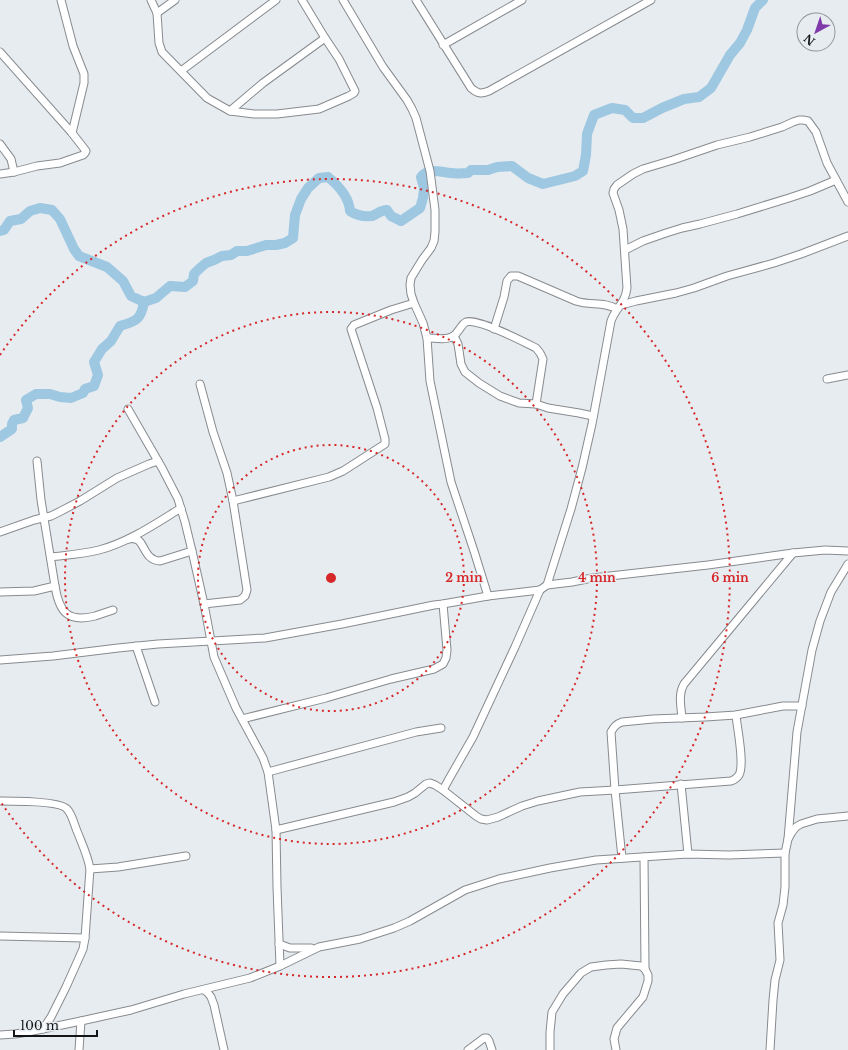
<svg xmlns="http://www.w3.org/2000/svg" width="848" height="1050" font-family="'Libre Baskerville',serif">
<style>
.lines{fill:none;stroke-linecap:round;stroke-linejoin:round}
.river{stroke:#9ec7e1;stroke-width:10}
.minor-casing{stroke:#878b8f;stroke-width:9}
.minor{stroke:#fff;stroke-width:7}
.ring{fill:none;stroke:#d62828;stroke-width:2;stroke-dasharray:2 4}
.centre{fill:#d62828;stroke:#e7ecf0;stroke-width:2}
.ring-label{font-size:12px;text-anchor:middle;font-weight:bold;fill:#d62828;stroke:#e7ecf0;stroke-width:3;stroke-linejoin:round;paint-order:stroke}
</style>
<rect width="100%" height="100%" fill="#e7ecf0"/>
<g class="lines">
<g class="river">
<path d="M 0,231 L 4,230 L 10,221 L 21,219 L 30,211 L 40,208 L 52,210 L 60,219 L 74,249 L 79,256 L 107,267 L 123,281 L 131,296 L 144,302 L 156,298 L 170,286 L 185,287 L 193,281 L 194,274 L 199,269 L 206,263 L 214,260 L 222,256 L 231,255 L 237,251 L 247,251 L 266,245 L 276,245 L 285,243 L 293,238 L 295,215 L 301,199 L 308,188 L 319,178 L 328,177 C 339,186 349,197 350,211 C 356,215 364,217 372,216 C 377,214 381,210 387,210 L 391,216 L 401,221 L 420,208 L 423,198 L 424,188 L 421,177 C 429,167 440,172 451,173 C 457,174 463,173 468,173 L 471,170 L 488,170 L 497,167 L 512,166 L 528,178 L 543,184 L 575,176 L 583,171 L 586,155 L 587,134 L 594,115 L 612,108 L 625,110 L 633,118 L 643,118 L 662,108 L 684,99 L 699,97 L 711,88 L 730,55 L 740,43 L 747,30 L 755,8 L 763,0"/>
<path d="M 0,437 L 12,429 L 12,424 L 14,420 L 23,418 L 28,408 L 26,400 L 36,394 L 50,394 L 60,397 L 71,398 L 83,393 L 85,389 L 94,386 L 98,375 L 94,362 L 102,349 L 111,341 L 120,326 C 136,321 141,320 144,302"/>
</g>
<defs>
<g id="minor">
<polyline points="61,0 73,46 84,74 84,83 72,133"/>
<polyline points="151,0 157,13 159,43 162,52 207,98 230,111 254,114 277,114 319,109 349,96 354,93 355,91 339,59 325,38 302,0"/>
<polyline points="343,0 383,67 407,100 412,109 416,118 430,171 435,210 435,232 434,241 431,248 422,260 411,278 410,285 411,294 414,303 423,323 427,338 430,381 451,482 474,551 488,596"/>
<path d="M 416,0 L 471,88 C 478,94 481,94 489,91 L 651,0"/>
<polyline points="157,13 175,0"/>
<polyline points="443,45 522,0"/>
<polyline points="0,52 72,133 86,151 85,153 83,155 60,163 37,166 14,172 0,174"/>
<polyline points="181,71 276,0"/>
<polyline points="230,111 263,83 325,38"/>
<polyline points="0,144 11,159 14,172"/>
<polyline points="625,250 643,241 666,233 682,228 700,224 737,214 789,198 810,191 836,180"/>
<polyline points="621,305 636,301 676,293 694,288 727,276 774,263 801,254 848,236"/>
<path d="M 494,329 L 504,297 L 507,281 L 511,276 L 518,276 L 576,301 C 591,306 603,301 617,309"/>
<polyline points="454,336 458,344 461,364 465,372 479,383 500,396 519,403 536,404 548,408 579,413 593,416"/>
<path d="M 427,338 C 438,338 452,342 458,331 C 461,328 462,324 466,322 C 478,318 524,342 536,348 L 540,353 L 543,359 L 536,404"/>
<polyline points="827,379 848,375"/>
<polyline points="200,384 213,432 227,473 233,501 247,590 245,596 240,600 204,604"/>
<polyline points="128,409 162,468 178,499 185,522 192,551 204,604 214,657 236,708 263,758 268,772 276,830 277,887 280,966"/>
<path d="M 37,461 L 41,500 L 55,586 C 59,612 68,623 95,616 C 101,614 107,612 113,610"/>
<polyline points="233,501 329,477 343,471 385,444 385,439 377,408 351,329 354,325 391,310 414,303"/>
<polyline points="0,532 34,520 51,516 61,511 80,501 117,478 149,464 158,461"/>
<path d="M 129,539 C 130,539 134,538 135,539 C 145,540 143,560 160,561 L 192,551"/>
<path d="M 51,557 C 67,555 83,554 99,550 C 129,542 155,524 181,508"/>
<path d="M 547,585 L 571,509 L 582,468 L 592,424 L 611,321 C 616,307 625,304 627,288 L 623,229 L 619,210 L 613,193 L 614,189 L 617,185 L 633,174 L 643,169 L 673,160 L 717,145 L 750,137 L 782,127 L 793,122 L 799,120 L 803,120 L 808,121 L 816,132 L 827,163 L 848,202"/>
<polyline points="0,592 34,591 55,586"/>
<polyline points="136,646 155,702"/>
<polyline points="0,660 53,656 118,648 158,644 265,638 342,624 434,605 443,604 488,596 540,590 547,585 572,582 592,578 708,565 793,553 825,550 848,551"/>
<path d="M 682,718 C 681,706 678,694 684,684 L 793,553"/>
<polyline points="242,719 326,698 391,679 434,669 443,664 446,658 447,650 443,604"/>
<polyline points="268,772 416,732 441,728"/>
<polyline points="681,784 688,854"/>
<polyline points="443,790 449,779 473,737 515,647 540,590"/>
<path d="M 0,801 C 12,801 61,801 67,809 C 72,814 74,824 77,831 C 82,844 88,856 90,869 L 85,938 L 83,949 L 66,987 L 51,1017 L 43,1029"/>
<path d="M 276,830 L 394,802 L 408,797 L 415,793 L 426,784 L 430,783 L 435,785 L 443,790 L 476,816 L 481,819 L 487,820 L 498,817 L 522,806 L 538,801 L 580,792 L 615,790 L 731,781 C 734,780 737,778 739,775 C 745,764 737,728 736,715"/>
<polyline points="788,839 797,732 812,650 820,621 831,592 848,564"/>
<polyline points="644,857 645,969"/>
<path d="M 622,858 L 615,790 L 611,732 C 614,727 616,724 622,722 L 653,719 L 705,717 L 736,715 L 783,706 L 802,706"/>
<polyline points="90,869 118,867 186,856"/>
<polyline points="0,936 85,938"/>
<polyline points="279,944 290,948 311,948"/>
<polyline points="204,990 208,993 211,997 214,1005 224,1050"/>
<polyline points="0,1035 15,1034 28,1032 81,1021 131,1010 184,994 250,978 280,966 319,947 360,939 394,928 410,921 465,890 499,879 550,868 596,860 688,854 729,855 785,853"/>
<polyline points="79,1050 81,1021"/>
<polyline points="468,1050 484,1038 487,1038 489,1041 492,1050"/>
<polyline points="550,1050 550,1032 552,1012 563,994 581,973 591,967 606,965 621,964 641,966 645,969 648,975 648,981 643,997 617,1028 614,1039 616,1050"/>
<polyline points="770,1050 773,1000 775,980 780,960 778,923 783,905 785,887 785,853 788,839 792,832 796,827 801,824 817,819 848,816"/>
</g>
</defs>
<use href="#minor" class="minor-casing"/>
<use href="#minor" class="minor"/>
</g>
<g class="ring">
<circle cx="331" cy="578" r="133"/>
<circle cx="331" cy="578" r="266"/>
<path d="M0 355A399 399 0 1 1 0 801"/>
</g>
<circle cx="331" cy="578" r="6" class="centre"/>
<g class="ring-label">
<text x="464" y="582">2 min</text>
<text x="597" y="582">4 min</text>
<text x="730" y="582">6 min</text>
</g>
<g transform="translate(816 32) rotate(220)"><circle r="19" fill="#e7ecf0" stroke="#929699"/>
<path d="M0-3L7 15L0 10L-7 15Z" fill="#8039ab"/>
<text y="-6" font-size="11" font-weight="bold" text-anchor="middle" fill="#131516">N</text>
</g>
<path d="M14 1030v6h83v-6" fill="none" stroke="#131516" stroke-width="2"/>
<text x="20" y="1030" font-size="12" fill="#131516" stroke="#e7ecf0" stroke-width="3" paint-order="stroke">100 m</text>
</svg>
